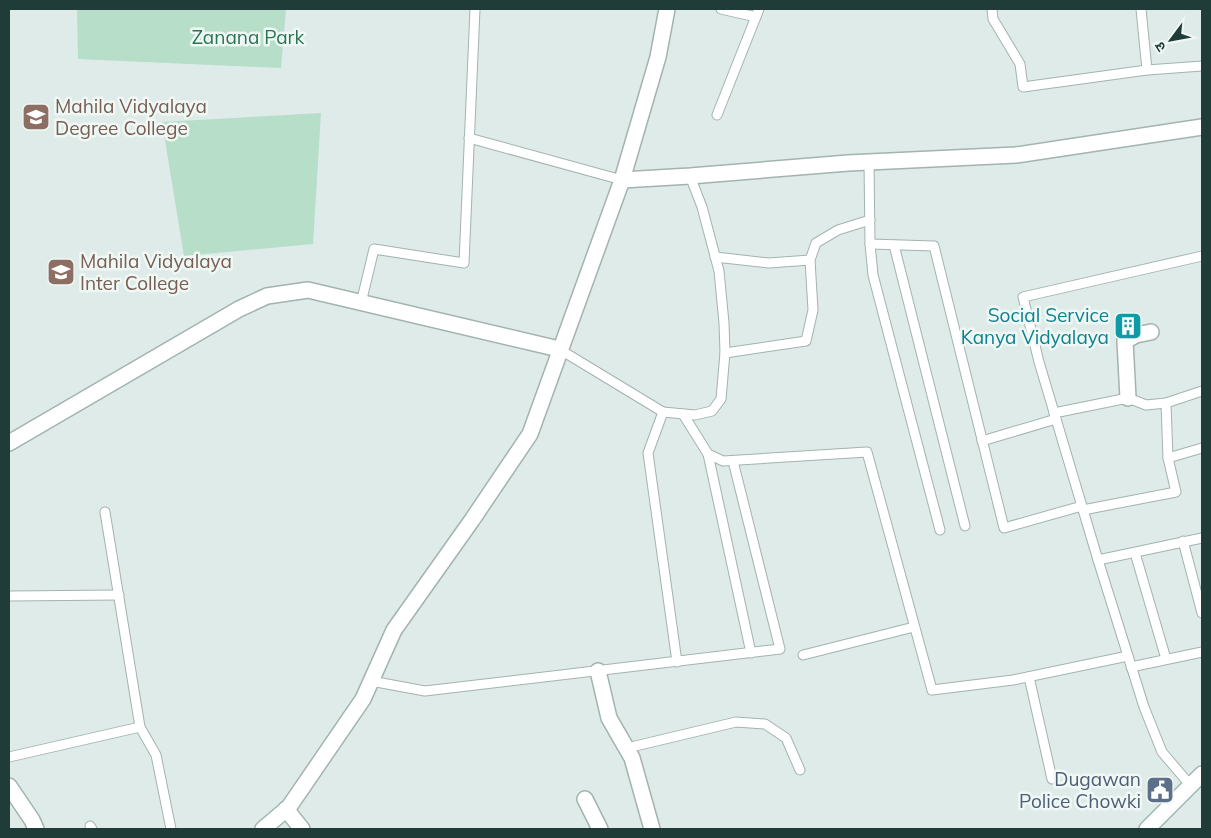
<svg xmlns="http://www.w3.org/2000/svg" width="1211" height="838" font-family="Mulish,'Noto Sans Devanagari',sans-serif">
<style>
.green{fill:#b6dec8}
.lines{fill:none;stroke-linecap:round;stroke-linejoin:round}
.lane-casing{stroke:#a2b3b0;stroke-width:11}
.street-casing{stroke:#a2b3b0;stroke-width:18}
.secondary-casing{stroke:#9db8b3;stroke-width:18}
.lane{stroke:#fff;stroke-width:9}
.street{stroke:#fff;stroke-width:15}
.secondary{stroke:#fff;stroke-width:15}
.labels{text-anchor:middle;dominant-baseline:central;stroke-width:5;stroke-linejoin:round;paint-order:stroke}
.park-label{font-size:19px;fill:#277553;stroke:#eff8f5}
.education-label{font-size:19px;fill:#785e54;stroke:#eff8f5;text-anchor:start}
.culture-label{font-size:19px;fill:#0d838f;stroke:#eff8f5;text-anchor:end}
.service-label{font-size:19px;fill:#4e5e75;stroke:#eff8f5;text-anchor:end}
</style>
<rect width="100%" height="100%" fill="#dfebe8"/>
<g class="green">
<polygon points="77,9 286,9 281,68 78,59"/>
<polygon points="321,113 313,244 184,256 162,122"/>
</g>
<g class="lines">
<defs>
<g id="lane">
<polyline points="721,9 756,17"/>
<polyline points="992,9 993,19 1020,64 1023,87 1147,70 1202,66"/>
<polyline points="1141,9 1147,70"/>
<polyline points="717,115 759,9"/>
<polyline points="469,138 622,180"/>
<polyline points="869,162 870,244 873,275 940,530"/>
<polyline points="870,244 934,246 1004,528 1082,506"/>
<polyline points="894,245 965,526"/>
<polyline points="715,257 769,263 810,260"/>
<polyline points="361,303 374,249 464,263 475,9"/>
<polyline points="559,349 663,412 695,415 712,411 721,399 725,353 724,323 719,271 702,207 690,176"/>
<polyline points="725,353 806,341 813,310 810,260 816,243 838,230 870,220"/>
<polyline points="1166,403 1168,458 1202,448"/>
<polyline points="663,412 648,453 677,662"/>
<polyline points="1054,413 1128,398 1146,405 1166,403 1202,391"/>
<polyline points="683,414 708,454 723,461 867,452 932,690 1013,680 1128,656"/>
<polyline points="982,441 1056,419"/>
<polyline points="708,454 751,653"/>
<polyline points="1083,510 1176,492 1168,458"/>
<polyline points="105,512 140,727 156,755 171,829"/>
<polyline points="1183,541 1202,613"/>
<polyline points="1135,553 1166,659"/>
<polyline points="1098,560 1202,538"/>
<polyline points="9,596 119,595"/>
<polyline points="803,655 914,627"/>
<polyline points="1131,667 1202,652"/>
<polyline points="1029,677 1052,779"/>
<polyline points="371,681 425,691 780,649 733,461"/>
<polyline points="627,748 736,722 765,724 786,738 800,770"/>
<polyline points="9,757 140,727"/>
<polyline points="1191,786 1162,752 1144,707 1098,560 1056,419 1039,362 1023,297 1202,256"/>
<polyline points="90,826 92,829"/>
</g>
<g id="street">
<polyline points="622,180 690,176 848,163 1016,155 1202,127"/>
<polyline points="1128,398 1125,341 1136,335 1151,332"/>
<polyline points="9,443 239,309 267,296 308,290 559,349"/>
<polyline points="598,671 609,718 632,758 652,829"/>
<polyline points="9,786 32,820 36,829"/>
<polyline points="585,799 600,829"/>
<polyline points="286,809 302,829"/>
<polyline points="263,829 289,807 363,699 394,630 472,520 530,434 622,180 658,57 667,9"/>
</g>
<polyline id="secondary" points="1147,829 1202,774"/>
</defs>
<use href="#lane" class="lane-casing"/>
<use href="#street" class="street-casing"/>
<use href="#secondary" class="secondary-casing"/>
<use href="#lane" class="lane"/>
<use href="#street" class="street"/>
<use href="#secondary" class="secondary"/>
</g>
<defs>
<symbol id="university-square" viewBox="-11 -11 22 22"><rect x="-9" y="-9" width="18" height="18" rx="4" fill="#8d6e63" stroke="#eff8f5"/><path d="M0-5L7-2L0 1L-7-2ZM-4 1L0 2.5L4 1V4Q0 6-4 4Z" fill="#fff"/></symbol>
<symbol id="building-square" viewBox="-11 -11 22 22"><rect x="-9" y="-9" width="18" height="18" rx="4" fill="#0f9aa8" stroke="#eff8f5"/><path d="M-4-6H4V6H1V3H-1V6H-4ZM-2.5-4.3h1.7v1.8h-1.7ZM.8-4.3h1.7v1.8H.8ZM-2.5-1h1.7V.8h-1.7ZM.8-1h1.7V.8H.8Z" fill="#fff"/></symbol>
<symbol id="civic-square" viewBox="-11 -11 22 22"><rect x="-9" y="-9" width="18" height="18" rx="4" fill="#5c6f8a" stroke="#eff8f5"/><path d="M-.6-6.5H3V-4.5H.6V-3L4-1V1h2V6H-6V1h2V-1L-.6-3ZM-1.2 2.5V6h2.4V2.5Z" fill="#fff"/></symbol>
</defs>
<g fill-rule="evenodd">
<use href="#university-square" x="20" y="101" width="32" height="32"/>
<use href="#university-square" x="45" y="256" width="32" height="32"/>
<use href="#building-square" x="1112" y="310" width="32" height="32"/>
<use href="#civic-square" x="1144" y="774" width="32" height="32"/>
</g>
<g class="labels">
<g class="park-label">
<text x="248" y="37">Zanana Park</text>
</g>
<g class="education-label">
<text x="55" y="106">Mahila Vidyalaya<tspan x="55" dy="22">Degree College</tspan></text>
<text x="80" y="261">Mahila Vidyalaya<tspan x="80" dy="22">Inter College</tspan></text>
</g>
<g class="culture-label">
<text x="1109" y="315">Social Service<tspan x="1109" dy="22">Kanya Vidyalaya</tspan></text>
</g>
<g class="service-label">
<text x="1141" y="779">Dugawan<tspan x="1141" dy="22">Police Chowki</tspan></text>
</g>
</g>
<rect width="1211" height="838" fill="none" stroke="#1f3c39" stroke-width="20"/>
<g transform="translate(1171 40) rotate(238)" stroke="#eff8f5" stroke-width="4" paint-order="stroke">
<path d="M0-4L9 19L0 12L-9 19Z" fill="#1f3c39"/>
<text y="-8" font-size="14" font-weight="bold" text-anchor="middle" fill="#1f3c39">उ</text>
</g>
</svg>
